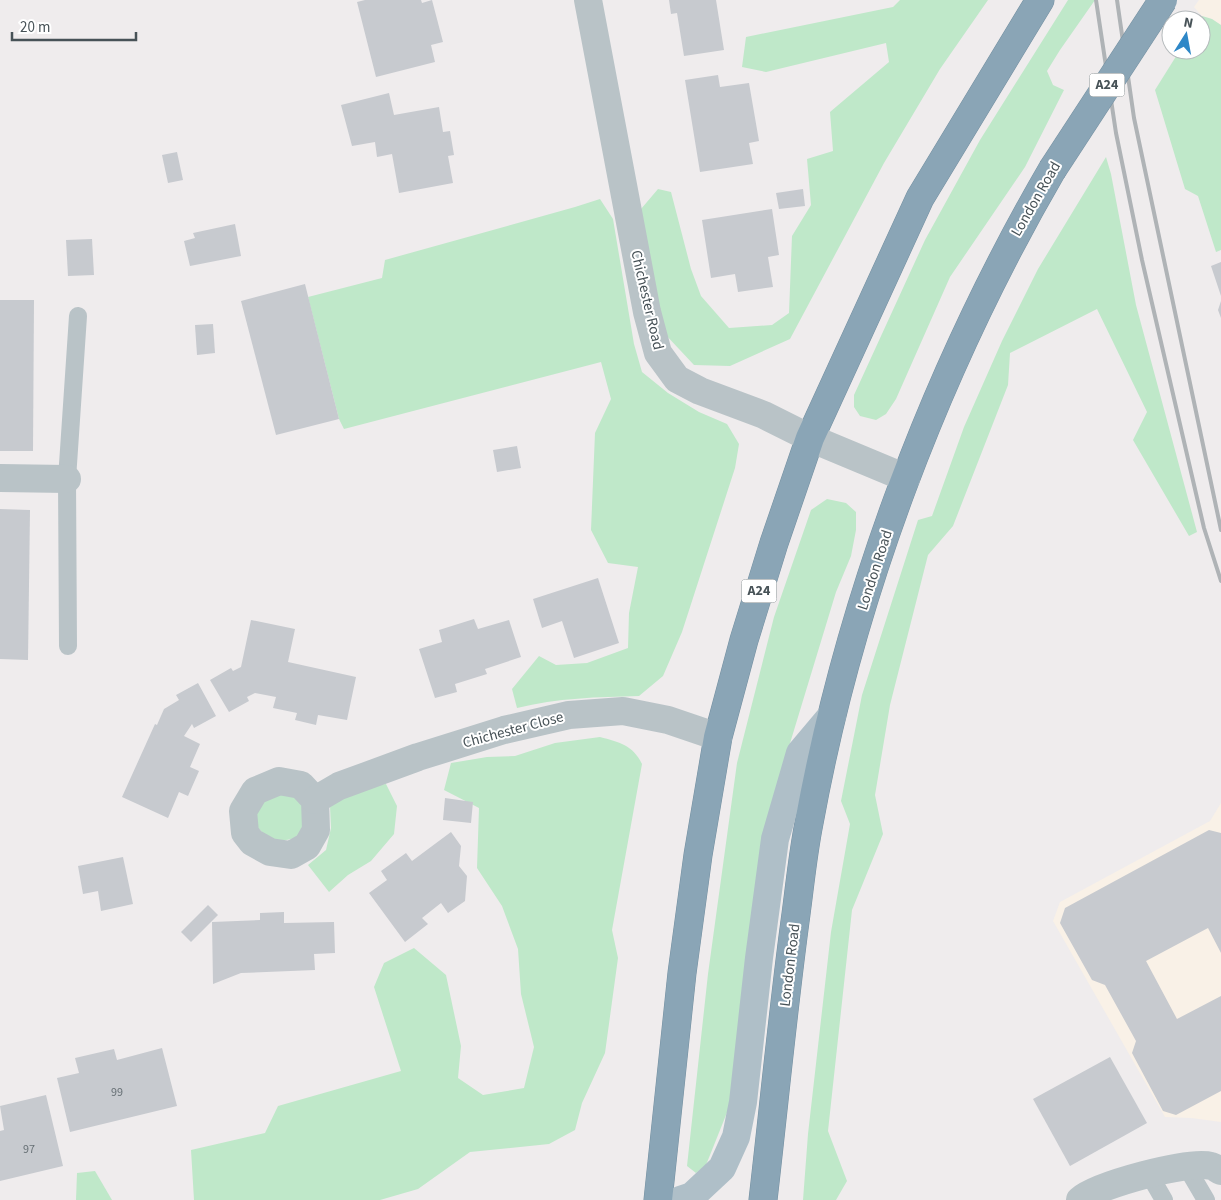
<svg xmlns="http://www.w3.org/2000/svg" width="1221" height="1200" font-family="'Source Sans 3',sans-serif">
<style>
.commercial{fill:#f9f1e7}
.green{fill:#bfe8c9}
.building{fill:#c7cacf}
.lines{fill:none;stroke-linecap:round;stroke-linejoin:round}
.highway-casing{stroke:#7590a1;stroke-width:29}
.lane{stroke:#b9c3c7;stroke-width:18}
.street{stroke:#b9c3c7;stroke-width:28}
.primary{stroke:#afbfc8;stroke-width:28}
.highway{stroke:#8aa5b6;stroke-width:28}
.rail{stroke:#afb3b6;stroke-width:4}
.highway-bridge-casing{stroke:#7590a1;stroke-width:29;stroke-linecap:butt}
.highway-bridge{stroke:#8aa5b6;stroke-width:28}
.labels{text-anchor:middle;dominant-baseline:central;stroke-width:4;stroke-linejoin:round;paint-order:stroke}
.number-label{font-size:12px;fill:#677075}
.shield{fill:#fff;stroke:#7e8689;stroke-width:1}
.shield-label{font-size:14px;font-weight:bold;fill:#475257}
.street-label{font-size:15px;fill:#475257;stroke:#fff}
</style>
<rect width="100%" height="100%" fill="#efeced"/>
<g class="commercial">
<polygon points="1199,0 1221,0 1221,25 1212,19 1202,16 1194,7"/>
<polygon points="1221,803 1221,1122 1191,1118 1165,1117 1053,921 1060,902 1210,821"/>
</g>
<g class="green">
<polygon points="900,0 988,0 940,69 884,163 790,339 730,366 694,365 664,333 641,209 658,189 671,192 691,269 701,296 729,328 772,325 789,313 792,236 811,205 807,159 833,151 830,112 889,62 886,43 766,72 742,67 746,37 893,7"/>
<polygon points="1068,0 1095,0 1060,50 1047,71 1053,85 1064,90 1025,167 950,277 896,399 886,414 876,420 860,416 854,407 854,395 925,240 980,140"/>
<polygon points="1202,16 1212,19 1221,25 1221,250 1216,252 1198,196 1185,189 1155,90 1180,50 1201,50 1201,20 1199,20"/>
<polygon points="1106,157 1111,174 1136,305 1197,532 1189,536 1133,440 1147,412 1097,309 1010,353 1008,385 953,526 928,555 890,705 875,795 883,834 852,910 828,1131 847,1181 836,1200 803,1200 808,1134 831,932 850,824 841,801 862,695 918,520 932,516 964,427 1002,341 1038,269"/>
<path d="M 600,199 L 613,219 L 634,344 L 642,372 L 668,393 L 699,412 L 727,424 L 739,444 L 735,468 L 682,632 L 663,676 L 639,696 C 598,697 557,698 517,708 L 512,689 L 539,656 L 556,665 L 587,663 L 628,648 L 629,613 L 638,567 L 608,563 L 591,530 L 595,433 L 611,399 L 601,362 L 344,429 L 339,419 L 308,297 L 382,278 L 385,260 L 575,207 Z"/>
<polygon points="827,499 846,503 856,512 856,530 851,556 836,592 767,819 734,1095 706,1165 696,1173 687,1166 708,974 737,763 774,617 811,510"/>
<path d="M 600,737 C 619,742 633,745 642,764 L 612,930 L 618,958 L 605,1053 L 582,1103 L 575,1130 L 549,1144 L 470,1152 L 418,1189 L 380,1200 L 194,1200 L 191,1150 L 265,1133 L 278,1106 L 401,1071 L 374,987 L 384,963 L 414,948 L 446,975 L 461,1046 L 458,1078 L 483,1095 L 524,1088 L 534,1047 L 521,994 L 518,949 L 502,906 L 477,868 L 479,808 L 444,790 L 451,763 L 487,757 L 515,756 L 555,743 Z"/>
<polygon points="386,784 397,806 394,834 371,861 348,875 329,892 308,865 326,850 331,828 330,806 351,788"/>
<path d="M 270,792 L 294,796 L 306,806 L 300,837 C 274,843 270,844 253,821 L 256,804 Z"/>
<polygon points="95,1171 112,1200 76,1200 77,1173"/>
</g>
<g class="building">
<polygon points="365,0 421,0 422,3 432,0 443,42 431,45 435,62 376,77 357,2"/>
<polygon points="669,0 716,0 724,50 684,56 677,13 671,14"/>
<polygon points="718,75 720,87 749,83 759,141 749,143 753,164 700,172 685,80"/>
<polygon points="389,93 394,115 439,107 443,132 450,131 454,155 448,156 453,183 399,193 392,154 377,157 375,142 352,146 341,105"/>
<polygon points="177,152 183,180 168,183 162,155"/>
<polygon points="803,189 805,206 779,209 776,193"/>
<polygon points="772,209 779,255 768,257 773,287 738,292 735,274 711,278 702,220"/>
<polygon points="235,224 241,256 190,266 184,241 195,238 193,233"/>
<polygon points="92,239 94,275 68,276 66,240"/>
<polygon points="1221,262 1221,296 1211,266"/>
<polygon points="305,284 339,419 276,435 241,301"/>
<polygon points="0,300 34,300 33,451 0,451"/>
<polygon points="1221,301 1221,318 1218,310"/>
<polygon points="213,324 215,353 197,355 195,325"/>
<polygon points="517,446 521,468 497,472 493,450"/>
<polygon points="0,509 30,510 28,660 0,659"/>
<polygon points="598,578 619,643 574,658 562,621 542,628 533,599"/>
<polygon points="474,619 478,629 509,620 521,657 485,669 487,674 455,684 457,692 435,698 419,649 442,642 439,630"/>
<polygon points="251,620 295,629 288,662 356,677 347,720 318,715 316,725 295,720 297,713 273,708 276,697 255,693 247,697 249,701 229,712 210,680 231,668 233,671 241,667"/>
<polygon points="198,683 216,716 194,728 192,724 184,736 200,744 190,767 199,771 188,796 179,792 168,818 122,797 155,724 157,725 164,709 179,700 176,695"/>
<polygon points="445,798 473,802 471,823 443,820"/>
<polygon points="1209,830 1221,833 1221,953 1208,928 1146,961 1177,1019 1221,996 1221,1091 1176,1115 1163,1111 1132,1053 1136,1041 1105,985 1092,980 1060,923 1065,908"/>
<polygon points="451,832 461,846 459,866 467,876 465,901 448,913 441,903 422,918 428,924 405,942 369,893 387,880 381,871 406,853 412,861"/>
<polygon points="123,857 133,904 101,911 98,891 83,894 78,866"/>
<polygon points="208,905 218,915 191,942 181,932"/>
<polygon points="284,912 284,923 334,922 335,953 314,954 315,970 241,973 213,984 212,922 260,920 260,913"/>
<polygon points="162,1048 177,1106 70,1132 57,1078 79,1073 75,1058 114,1049 117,1060"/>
<polygon points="1110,1057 1147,1123 1070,1166 1033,1099"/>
<polygon points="46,1095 63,1166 0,1181 0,1131 4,1130 0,1106"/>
</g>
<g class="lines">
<defs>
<g id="highway">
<polyline points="658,1200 682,973 698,855 718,737 744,640 774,543 810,438 920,198 1040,0"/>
<path d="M 763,1200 C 774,1105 783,1009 796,914 C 800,884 803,853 809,823 C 850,597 937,368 1052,170"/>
</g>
</defs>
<use href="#highway" class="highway-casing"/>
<g class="lane">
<polyline points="68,646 67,479 78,316"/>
<polyline points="1186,1166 1206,1200"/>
<polyline points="1149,1174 1164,1200"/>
</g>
<g class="street">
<polyline points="588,0 647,312 658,353 677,379 700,391 764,415 810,438 906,478"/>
<polyline points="0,478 67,479"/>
<polygon points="279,781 301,785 315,800 316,830 307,846 291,855 270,852 252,842 245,833 243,811 255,791"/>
<polyline points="315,800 339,786 418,757 504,730 569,715 623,711 668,720 718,737"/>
<path d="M 1080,1200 C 1097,1185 1189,1160 1211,1166 C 1214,1166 1218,1170 1221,1171"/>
</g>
<polyline class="primary" points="680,1200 692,1196 722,1168 736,1137 743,1102 759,958 775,839 800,753 832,715"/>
<use href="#highway" class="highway"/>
<g class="rail">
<polyline points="1096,0 1116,133 1142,260 1204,528 1221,581"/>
<polyline points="1117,0 1134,118 1221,530"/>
</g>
<defs>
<polyline id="highway-bridge" points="1052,170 1163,0"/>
</defs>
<use href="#highway-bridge" class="highway-bridge-casing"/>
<use href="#highway-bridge" class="highway-bridge"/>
</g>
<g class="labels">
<g class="number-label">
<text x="117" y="1092">99</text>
<text x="29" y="1149">97</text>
</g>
<g class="shield">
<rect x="1089.5" y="73.5" width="35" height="23" rx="4"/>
<rect x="741.5" y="579.5" width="35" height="23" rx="4"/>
</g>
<g class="shield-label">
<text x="1107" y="85">A24</text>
<text x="759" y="591">A24</text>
</g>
<g class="street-label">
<text transform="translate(1036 199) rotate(-60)">London Road</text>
<text transform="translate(647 300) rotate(77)">Chichester Road</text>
<text transform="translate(875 570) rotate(-72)">London Road</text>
<text transform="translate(513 730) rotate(-15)">Chichester Close</text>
<text transform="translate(790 965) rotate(-83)">London Road</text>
</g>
</g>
<g transform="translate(1186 35) rotate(11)"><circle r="24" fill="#ffffff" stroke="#b5babc"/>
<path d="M0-4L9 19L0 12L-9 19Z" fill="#2e87c7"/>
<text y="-8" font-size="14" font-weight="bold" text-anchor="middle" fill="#475257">N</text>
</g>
<path d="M12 32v8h124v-8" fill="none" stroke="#475257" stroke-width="2.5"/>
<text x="20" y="32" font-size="15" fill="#475257" stroke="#ffffff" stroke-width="4" paint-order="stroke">20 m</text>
</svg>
